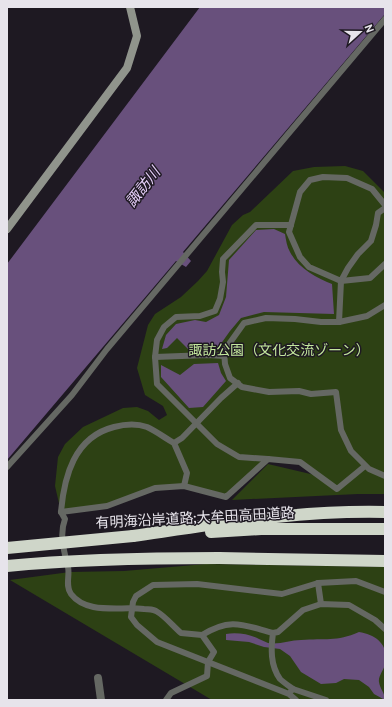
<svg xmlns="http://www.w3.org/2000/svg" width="392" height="707" font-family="Overpass,'Noto Sans JP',sans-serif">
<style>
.green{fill:#2d4114}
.water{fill:#68507c}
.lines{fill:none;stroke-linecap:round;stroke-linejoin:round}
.lane{stroke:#656863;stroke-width:6}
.street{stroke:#656863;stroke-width:8}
.secondary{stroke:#90948c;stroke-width:8}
.highway{stroke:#cfd6c9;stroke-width:12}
.highway-bridge{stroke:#cfd6c9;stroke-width:12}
.labels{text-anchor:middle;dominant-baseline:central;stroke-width:3;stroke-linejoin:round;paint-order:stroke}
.park-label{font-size:14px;fill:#c3e79d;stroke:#1e1922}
.street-label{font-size:14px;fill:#e7e4eb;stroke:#1e1922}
.water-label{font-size:15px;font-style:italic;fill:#e5cef9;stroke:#1e1922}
</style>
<rect width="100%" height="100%" fill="#1e1922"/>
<g class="green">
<polygon points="345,166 363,171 385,193 385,494 358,494 232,500 268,464 319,476 300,462 268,459 226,497 184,486 155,488 107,506 61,512 55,486 58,457 65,444 83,427 123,408 137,407 148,411 159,420 167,415 163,406 145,395 137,368 148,325 155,314 181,297 198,281 207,271 232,225 243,215 250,212 293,171 314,167"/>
<polygon points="206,564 385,567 385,700 212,700 10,580 70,572 124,571"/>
</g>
<g class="water">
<polygon points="200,7 385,7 385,14 183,252 191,261 186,267 176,261 7,460 7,264"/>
<path d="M 274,229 L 285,234 C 286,240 287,247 290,252 C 298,268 317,278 332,284 L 334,314 L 264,312 L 241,318 L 230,331 L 220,345 L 219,349 L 189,350 L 177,338 L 167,348 L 162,349 L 166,335 L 176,324 L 195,320 L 206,322 L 219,315 L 226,297 L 229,260 L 256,230 Z"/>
<polygon points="218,363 221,373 226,381 203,407 189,408 161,377 161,365 180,375 194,364"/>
<path d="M 359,632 C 377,635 389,645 385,664 C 384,670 378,676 379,682 C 380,689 385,693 385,700 L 374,694 L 369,687 L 359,680 L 344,679 L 336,683 L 321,684 L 301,672 L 290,656 L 280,649 L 264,647 L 249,642 L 226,640 L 226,634 C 236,632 250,634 259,639 C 262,640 265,642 268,643 C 279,645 290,640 301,640 C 325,638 336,642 359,632 Z"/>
</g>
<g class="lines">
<g class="lane">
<polyline points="385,205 372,189 347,178 323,177 310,180 300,192 289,232 300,257 309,267 341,281 348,268 358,254 371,241 376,225 378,213 385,208"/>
<polyline points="385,264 370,278 341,281 339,322 321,322 295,319 266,318 244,323 224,351 225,364 230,378 242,387 269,392 299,391 311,394 336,392 341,430 351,451 369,469 385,476"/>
<polyline points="339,322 367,316 385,305"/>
<polyline points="155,357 208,355 224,356"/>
<polyline points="174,443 187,473 184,486"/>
<polyline points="268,459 239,457 217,444 157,384 155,357 157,340 164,327 176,317 200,316 215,311 220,299 223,282 222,272 223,259 256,225 291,225"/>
<polyline points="7,467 72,395 107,349 385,19"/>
<path d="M 61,512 C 64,477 74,437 114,427 C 125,424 136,423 147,427 C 156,431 165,438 174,443 L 182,438 L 221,398 L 238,383"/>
<polyline points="318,583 321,604"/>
<path d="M 202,635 C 231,617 243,625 273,633"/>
<path d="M 293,689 C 289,686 283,682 280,679 C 270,665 271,648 273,633 L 278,632 L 303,610 L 321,604 L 349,605 L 375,620 L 385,629"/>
<polyline points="291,691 293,689 326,700"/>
<path d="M 166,700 L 171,693 L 207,676 L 208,662 L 214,652 L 202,635 L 181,633 C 173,626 165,616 156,611 C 152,609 147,609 144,609 C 120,606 87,615 71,594 C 65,586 70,575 68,567 C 64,551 59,535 65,519 L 61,512 L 107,506 L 155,488 L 184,486 L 226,497 L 268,459 L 300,462 L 337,489 L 365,466"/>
<polyline points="296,700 289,694 157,642 137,625 131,617 133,602 136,596 153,585 197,584 282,594 318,583 356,581 385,592"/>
</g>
<polyline class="street" points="98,678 101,700"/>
<polyline class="secondary" points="7,229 127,68 137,36 130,7"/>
<g class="highway">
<polyline points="211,532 261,529 385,529"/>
<path d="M 133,536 C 217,524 300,510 385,512"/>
<polyline points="219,558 385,561"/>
</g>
<g class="highway-bridge">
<polyline points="7,548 133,536"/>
<path d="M 7,566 C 78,559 148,558 219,558"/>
</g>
</g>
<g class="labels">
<g class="park-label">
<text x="279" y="351">諏訪公園（文化交流ゾーン）</text>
</g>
<g class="street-label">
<text transform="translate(195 519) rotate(-3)">有明海沿岸道路;大牟田高田道路</text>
</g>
<g class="water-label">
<text transform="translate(144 188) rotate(-52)">諏訪川</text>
</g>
</g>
<rect width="392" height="707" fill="none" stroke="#e7e4eb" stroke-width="16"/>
<g transform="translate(360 32) rotate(69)" stroke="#1e1922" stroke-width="3" paint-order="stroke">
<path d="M0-3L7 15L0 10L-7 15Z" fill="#e7e4eb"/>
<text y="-6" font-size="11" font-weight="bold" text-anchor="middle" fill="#e7e4eb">N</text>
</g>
</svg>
